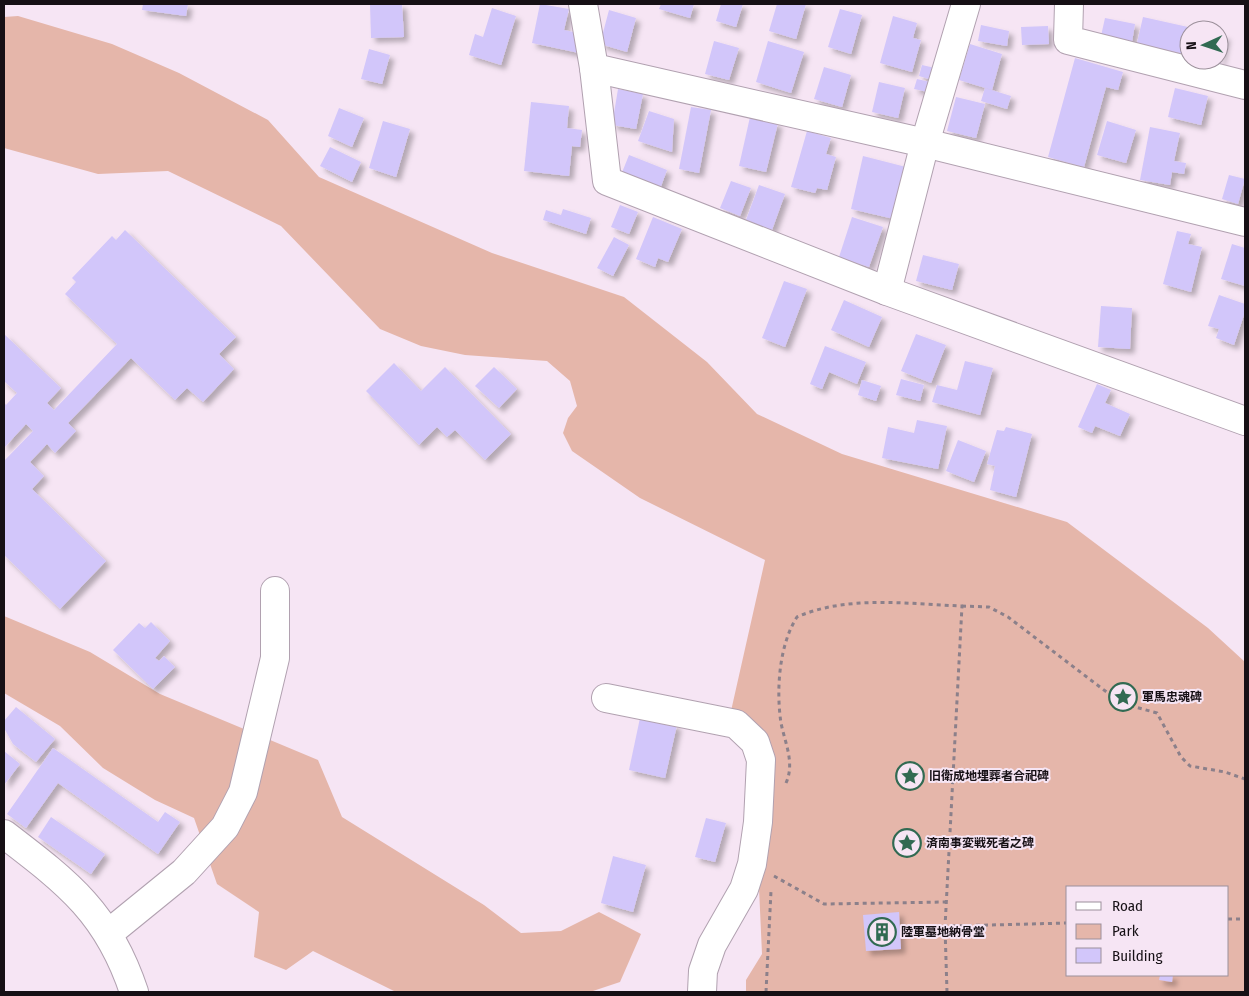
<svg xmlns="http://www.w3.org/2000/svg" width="1249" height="996" font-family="'Fira Sans Condensed','Noto Sans JP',sans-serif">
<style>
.green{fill:#e5b6aa;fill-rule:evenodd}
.building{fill:#d2c6fa;filter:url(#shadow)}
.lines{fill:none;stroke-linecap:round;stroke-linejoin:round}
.minor-casing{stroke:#b1a1b0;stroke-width:30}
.path{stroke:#8c808a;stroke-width:3;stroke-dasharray:4 4;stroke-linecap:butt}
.minor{stroke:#fff;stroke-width:28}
.labels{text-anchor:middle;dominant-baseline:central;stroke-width:4;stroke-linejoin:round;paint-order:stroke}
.poi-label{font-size:12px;font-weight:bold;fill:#161015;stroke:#f6e5f4;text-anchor:start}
</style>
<defs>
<filter id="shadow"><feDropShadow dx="4.5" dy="4.5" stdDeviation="2.5" flood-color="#0004"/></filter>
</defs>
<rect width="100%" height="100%" fill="#f6e5f4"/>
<g class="green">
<path d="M 18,16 L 112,44 L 179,73 L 268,120 L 319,177 L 492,253 L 624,297 L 707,362 L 757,414 L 842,454 L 1067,522 L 1208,628 L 1245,662 L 1245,992 L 746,992 L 746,980 L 762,954 L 758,866 L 769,772 L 731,711 L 765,560 L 640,498 L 572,451 L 563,433 L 568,418 L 577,406 L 570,381 L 547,361 L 465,355 L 421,346 L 380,329 L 281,226 L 168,171 L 98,174 L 4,148 L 4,17 ZM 1068,887 L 1228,887 L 1228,975 L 1068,975 Z"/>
<polygon points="4,616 90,652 160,694 318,760 342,817 484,905 521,933 561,931 599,912 641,934 620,982 590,992 396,992 313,951 286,970 254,957 259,912 217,884 194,818 155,800 103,768 60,726 4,693"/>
</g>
<g class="building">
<polygon points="143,4 188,4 186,16 142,10"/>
<polygon points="370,4 402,4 404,37 371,38"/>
<polygon points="540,4 569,9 564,30 583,34 579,53 532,43"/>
<polygon points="661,4 694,4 690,18 659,9"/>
<polygon points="721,4 743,4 736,27 716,21"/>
<polygon points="777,4 806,4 796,39 769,31"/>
<polygon points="492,8 516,16 501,65 469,55 475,34 483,37"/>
<polygon points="840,9 862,15 851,54 828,47"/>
<polygon points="609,10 636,18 627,52 600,44"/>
<polygon points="893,16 917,23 913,38 921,40 912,72 880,63"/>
<polygon points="1143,17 1197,29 1189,30 1189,55 1137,43"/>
<polygon points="1105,18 1135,24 1132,42 1101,36"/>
<polygon points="981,25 1009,31 1007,46 978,41"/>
<polygon points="1048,26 1049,44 1022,45 1021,27"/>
<polygon points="1219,34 1226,36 1220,65 1219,62 1215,61 1219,60"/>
<polygon points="714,41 739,48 729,80 705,74"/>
<polygon points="768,41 804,52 791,93 756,82"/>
<polygon points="970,44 1002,54 992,90 959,80"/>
<polygon points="369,49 390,55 382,84 361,79"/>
<polygon points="1075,58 1123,72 1118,90 1106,87 1084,167 1048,157"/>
<polygon points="922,65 935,68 932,80 919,76"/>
<polygon points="824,67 851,75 842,107 814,99"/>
<polygon points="917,79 930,82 928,92 914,89"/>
<polygon points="879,82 905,88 898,118 872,112"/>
<polygon points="985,88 1011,96 1007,109 981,101"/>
<polygon points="1175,88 1208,96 1201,125 1168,117"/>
<polygon points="618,89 643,94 636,129 612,125"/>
<polygon points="956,97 985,104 976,138 947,131"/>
<polygon points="531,102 569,106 567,128 582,130 580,147 572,146 569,176 524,171"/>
<polygon points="691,107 711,110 699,173 679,169"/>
<polygon points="339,108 364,118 352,147 328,136"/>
<polygon points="649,111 674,119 672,152 638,141"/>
<polygon points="750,117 778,123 766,172 739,166"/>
<polygon points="383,121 410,129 396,177 369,168"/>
<polygon points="1107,121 1136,130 1126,163 1097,155"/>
<polygon points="1150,127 1180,133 1174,161 1186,163 1184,174 1172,172 1170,185 1140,180"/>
<polygon points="807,131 831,138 826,154 836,157 827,190 817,188 815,193 791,187"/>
<polygon points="330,147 361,162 352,182 320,166"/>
<polygon points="629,155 667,170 660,189 621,175"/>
<polygon points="863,156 906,167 894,219 851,209"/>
<polygon points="1229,175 1245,179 1238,204 1222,199"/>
<polygon points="731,181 751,188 740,216 720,208"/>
<polygon points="759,185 785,194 772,230 746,220"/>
<polygon points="620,205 638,212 629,234 611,227"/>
<polygon points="563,209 591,218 586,234 543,220 546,210 561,215"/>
<polygon points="653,217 682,229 668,262 658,258 655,267 636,259"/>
<polygon points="852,217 883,227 869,267 839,257"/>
<polygon points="125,230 236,337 219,354 234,369 203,402 187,388 175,400 131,358 68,423 76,431 55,453 47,444 30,462 44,476 32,489 106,561 60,609 4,555 4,461 33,431 26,424 4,448 4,402 6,405 17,393 5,382 4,383 4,334 61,388 47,403 54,410 117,344 65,294 76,282 72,278 112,236 116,240"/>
<polygon points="1177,231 1191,234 1188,244 1202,247 1191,292 1163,284"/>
<polygon points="614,237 629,245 613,276 597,268"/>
<polygon points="1232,244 1245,248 1245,286 1221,279"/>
<polygon points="923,255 959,264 952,290 916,281"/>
<polygon points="784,281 807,289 785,347 762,338"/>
<polygon points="1219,295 1245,304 1245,312 1234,345 1216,338 1219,329 1208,326"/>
<polygon points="844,300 882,317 869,347 831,330"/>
<polygon points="1101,306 1132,308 1130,349 1098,347"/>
<polygon points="916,334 946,345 931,383 901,371"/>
<polygon points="825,346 866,362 857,384 829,372 822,389 810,384"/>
<polygon points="965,361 993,368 980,415 932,402 937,385 957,390"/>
<polygon points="394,363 421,391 445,367 511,434 485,460 455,430 447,437 437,427 419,445 366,391"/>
<polygon points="494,367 517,389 499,408 475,386"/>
<polygon points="901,379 924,385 920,401 896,395"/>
<polygon points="862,380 881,386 876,401 858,395"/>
<polygon points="1097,384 1111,390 1105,403 1130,414 1120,436 1095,426 1092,433 1078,427"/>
<polygon points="917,420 947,426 938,469 882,458 888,427 914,433"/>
<polygon points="1006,427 1032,434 1016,497 990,490 995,466 987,464 997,430 1004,431"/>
<polygon points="958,440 986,451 974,482 946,471"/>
<polygon points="151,622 170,641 155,658 159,661 164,656 175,667 153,689 113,650 139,623 145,628"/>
<polygon points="16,707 55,739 36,762 13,744 4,728 4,721"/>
<polygon points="640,718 677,725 665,778 629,770"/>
<polygon points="53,748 158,822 165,812 180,822 158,854 58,783 26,828 7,814"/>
<polygon points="4,751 20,764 4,785"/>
<polygon points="51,817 105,854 91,874 38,837"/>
<polygon points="706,818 726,823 715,862 695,857"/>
<polygon points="613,856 646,865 633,912 601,903"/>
<polygon points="899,912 901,949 866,951 863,915"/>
<polygon points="1160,975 1173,975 1172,982 1159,980"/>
</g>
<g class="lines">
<defs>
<g id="minor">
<polyline points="583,4 594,68 607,181 887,291 1245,421"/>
<polyline points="1069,4 1068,40 1245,85"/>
<polyline points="594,68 925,143 1245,222"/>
<polyline points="887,291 925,143 966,4"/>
<polyline points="606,698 736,724 755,742 761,760 758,822 752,864 744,889 712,945 703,971 702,992"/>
<path d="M 4,834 C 68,883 108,913 134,992"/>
<polyline points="109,933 184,872 225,827 243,792 275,658 275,591"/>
</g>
</defs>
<use href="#minor" class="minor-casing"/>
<g class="path">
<polyline points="962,606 989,607 1008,617 1121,703 1157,713 1181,757 1190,766 1225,772 1245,779"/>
<path d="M 786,783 C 795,763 785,743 781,723 C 776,690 779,645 797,617 C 847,595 908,604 962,606 L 945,927 L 947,992"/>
<polyline points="774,876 824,904 946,902"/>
<polyline points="1228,919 1245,919"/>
<polyline points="912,927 1068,923"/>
<polyline points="766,992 771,891"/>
</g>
<use href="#minor" class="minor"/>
</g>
<defs>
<symbol id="sight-ring" viewBox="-11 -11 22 22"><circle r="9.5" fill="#f6e5f4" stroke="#316a52" stroke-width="1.5"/><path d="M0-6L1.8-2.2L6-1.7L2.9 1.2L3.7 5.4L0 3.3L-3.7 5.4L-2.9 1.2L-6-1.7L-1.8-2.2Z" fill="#316a52"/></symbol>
<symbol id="building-ring" viewBox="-11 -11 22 22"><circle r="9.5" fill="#f6e5f4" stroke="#316a52" stroke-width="1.5"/><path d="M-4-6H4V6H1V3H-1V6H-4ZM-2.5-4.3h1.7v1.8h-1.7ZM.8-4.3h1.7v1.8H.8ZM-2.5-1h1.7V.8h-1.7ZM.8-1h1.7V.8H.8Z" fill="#316a52"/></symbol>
</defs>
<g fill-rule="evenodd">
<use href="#sight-ring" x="1107" y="681" width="32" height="32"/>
<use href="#sight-ring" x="894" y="760" width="32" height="32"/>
<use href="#sight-ring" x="891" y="827" width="32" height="32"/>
<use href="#building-ring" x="866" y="916" width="32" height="32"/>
</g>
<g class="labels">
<g class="poi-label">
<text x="1142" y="697">軍馬忠魂碑</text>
<text x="929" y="776">旧衛成地埋葬者合祀碑</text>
<text x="926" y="843">済南事変戦死者之碑</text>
<text x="901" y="932">陸軍墓地納骨堂</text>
</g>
</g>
<rect width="1249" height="996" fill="none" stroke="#161015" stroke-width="10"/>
<rect x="1066" y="886" width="162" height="90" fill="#f6e5f4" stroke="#9c909b"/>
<rect x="1076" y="902" width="25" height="8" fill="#ffffff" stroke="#9c909b"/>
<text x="1112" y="911" font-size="15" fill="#161015">Road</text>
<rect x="1076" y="924" width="25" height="15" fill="#e5b6aa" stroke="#9c909b"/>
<text x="1112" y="936" font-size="15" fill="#161015">Park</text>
<rect x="1076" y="948" width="25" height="15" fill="#d2c6fa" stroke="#9c909b"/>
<text x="1112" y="961" font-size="15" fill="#161015">Building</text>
<g transform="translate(1204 45) rotate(267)"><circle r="24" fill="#f6e5f4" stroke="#9c909b"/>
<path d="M0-4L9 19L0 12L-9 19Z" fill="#316a52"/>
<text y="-8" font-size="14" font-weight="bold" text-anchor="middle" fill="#161015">N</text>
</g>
</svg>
